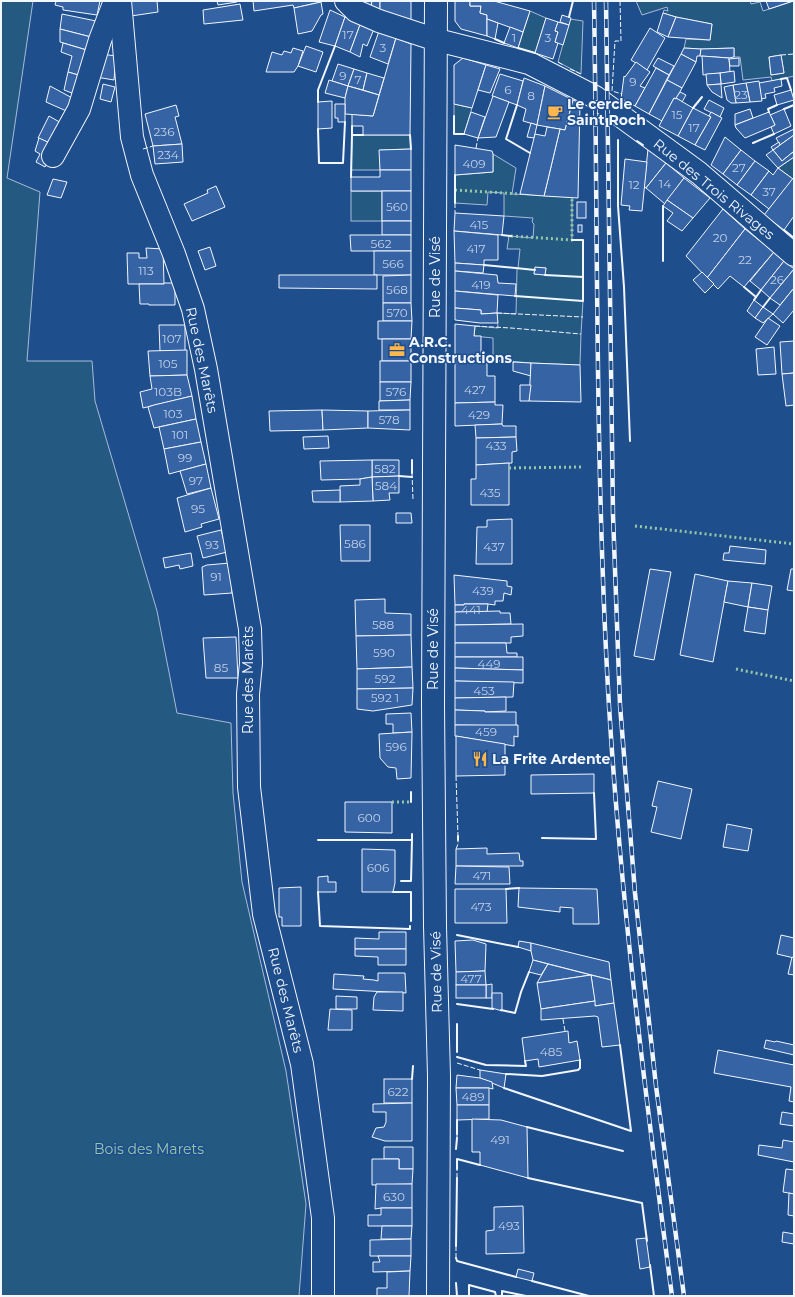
<svg xmlns="http://www.w3.org/2000/svg" width="795" height="1297" font-family="Montserrat,sans-serif">
<style>
.green{fill:#245a82;stroke:#a8bbd7;fill-rule:evenodd}
.building{fill:#3563a3;stroke:#f2f6ff}
.lines{fill:none;stroke-linecap:round;stroke-linejoin:round}
.minor-casing{stroke:#f2f6ff;stroke-width:24}
.minor{stroke:#1f4e8c;stroke-width:22}
.rail-casing{stroke:#f2f6ff;stroke-width:4.5}
.rail{stroke:#1f4e8c;stroke-width:3;stroke-dasharray:9;stroke-linecap:butt}
.hedge{stroke:#97c8a6;stroke-width:3;stroke-dasharray:2 3;stroke-linecap:butt}
.fence{stroke:#f2f6ff;stroke-width:1;stroke-dasharray:5 2;stroke-linecap:butt}
.wall{stroke:#f2f6ff;stroke-width:2}
.labels{text-anchor:middle;dominant-baseline:central;stroke-width:3;stroke-linejoin:round;paint-order:stroke}
.number-label{font-size:12px;fill:#c3d1e8}
.poi-label{font-size:14px;font-weight:bold;fill:#f2f6ff;stroke:#1f4e8c;text-anchor:start}
.street-label{font-size:14px;fill:#f2f6ff;stroke:#1f4e8c}
.park-label{font-size:14px;fill:#97c8a6;stroke:#1f4e8c}
</style>
<rect width="100%" height="100%" fill="#1f4e8c"/>
<g class="green">
<polygon points="1,1 33,1 7,178 40,192 27,361 92,361 95,401 157,611 177,713 231,723 233,793 242,882 286,1071 306,1204 299,1296 1,1296"/>
<path d="M 636,1 L 750,1 L 751,4 L 760,2 L 763,11 L 794,1 L 794,76 L 772,81 L 771,77 L 743,80 L 740,57 L 734,57 L 734,48 L 701,49 L 684,48 L 686,39 L 710,40 L 712,24 L 676,17 L 663,13 L 664,10 L 668,11 L 667,7 L 642,15 ZM 781,55 L 784,73 L 771,75 L 769,57 Z"/>
<polygon points="530,11 546,18 535,53 518,48"/>
<polygon points="570,19 583,21 581,74 558,62"/>
<polygon points="454,104 472,108 464,134 454,134"/>
<polygon points="352,135 410,135 411,149 380,150 380,170 351,170"/>
<path d="M 493,154 L 516,168 L 512,194 L 572,197 L 572,240 L 583,240 L 583,301 L 581,334 L 580,365 L 531,363 L 493,360 L 493,338 L 474,336 L 475,326 L 498,328 L 497,313 L 516,314 L 517,269 L 518,268 L 520,249 L 507,249 L 509,236 L 533,238 L 534,224 L 532,222 L 533,218 L 504,216 L 504,193 L 488,192 L 487,205 L 455,203 L 455,175 L 493,172 ZM 535,268 L 546,268 L 545,275 L 534,274 Z"/>
<polygon points="794,157 794,177 793,179 778,168"/>
<rect x="351" y="191" width="31" height="30"/>
</g>
<g class="building">
<polygon points="56,1 100,1 97,15 63,10 63,7 55,5"/>
<polygon points="129,1 157,1 158,12 131,16"/>
<polygon points="217,1 236,1 237,2 218,5"/>
<polygon points="253,1 320,1 321,2 294,8 293,5 254,11"/>
<polygon points="364,1 372,1 371,7 364,2"/>
<polygon points="372,1 380,1 380,11 371,7"/>
<polygon points="380,1 411,1 411,22 380,11"/>
<polygon points="455,1 470,1 470,6 481,6 480,13 487,15 487,36 461,29 455,21"/>
<polygon points="470,1 494,1 530,11 523,32 487,19 487,15 480,13 481,6 470,6"/>
<polygon points="766,1 793,1 769,9"/>
<polygon points="321,2 323,14 321,15 312,31 298,34 294,8"/>
<polygon points="240,4 243,20 204,24 203,10"/>
<polygon points="330,10 345,17 335,46 319,42"/>
<polygon points="663,13 676,17 668,37 657,32"/>
<polygon points="62,14 101,22 95,38 60,29"/>
<polygon points="562,15 571,18 569,25 560,22"/>
<polygon points="345,17 361,22 350,52 335,46"/>
<polygon points="676,17 712,24 710,40 668,37"/>
<polygon points="546,18 558,22 555,31 558,32 555,42 558,43 553,59 535,53"/>
<polygon points="487,19 498,23 495,39 487,36"/>
<polygon points="361,22 374,29 367,46 363,44 360,57 350,52"/>
<polygon points="558,22 569,25 563,45 555,42 558,32 555,31"/>
<polygon points="510,27 523,32 518,48 504,43"/>
<polygon points="650,28 665,38 647,70 631,60"/>
<polygon points="60,29 95,38 90,51 60,42"/>
<polygon points="379,31 396,38 388,64 370,57"/>
<polygon points="396,38 411,44 410,135 363,135 363,126 352,126 352,114 373,116"/>
<polygon points="63,43 90,51 82,76 68,72 72,56 61,52"/>
<polygon points="306,46 323,52 316,72 298,66"/>
<polygon points="293,48 303,51 298,66 294,72 266,72 272,52 282,55 284,51 291,53"/>
<polygon points="684,48 701,49 700,56 697,56 696,62 681,54"/>
<polygon points="734,48 734,57 729,58 700,56 701,49"/>
<polygon points="101,54 116,56 114,80 96,77"/>
<polygon points="681,54 696,62 682,88 667,80"/>
<polygon points="781,55 784,73 771,75 769,57"/>
<polygon points="702,56 729,58 730,72 703,75"/>
<polygon points="463,58 486,65 472,108 454,104 454,65"/>
<polygon points="658,58 674,66 669,75 653,66"/>
<polygon points="739,58 739,66 730,66 729,59"/>
<polygon points="636,62 650,72 640,86 645,88 635,106 621,99 624,76 625,77"/>
<polygon points="338,64 354,69 348,86 332,81"/>
<polygon points="486,65 500,69 490,93 478,90"/>
<polygon points="656,68 669,75 649,114 635,106"/>
<polygon points="354,69 367,73 363,90 348,86"/>
<polygon points="734,71 735,82 721,84 720,73"/>
<polygon points="68,72 82,76 77,95 64,90"/>
<polygon points="367,73 384,78 379,95 363,90"/>
<polygon points="720,73 721,84 707,85 706,74"/>
<polygon points="500,74 523,81 517,105 492,96"/>
<polygon points="524,78 545,86 537,125 523,121 526,109 517,105"/>
<polygon points="781,79 782,86 774,88 775,92 765,94 766,98 761,99 759,83"/>
<polygon points="329,80 348,86 345,98 325,93"/>
<polygon points="667,80 682,88 676,99 674,98 662,121 649,114"/>
<polygon points="759,81 762,101 750,102 746,83"/>
<polygon points="746,83 750,102 736,103 733,85"/>
<polygon points="103,84 115,87 111,102 100,99"/>
<polygon points="721,84 722,98 712,92 707,85"/>
<polygon points="733,85 736,103 731,103 727,100 724,87"/>
<polygon points="50,86 76,100 71,113 46,102"/>
<polygon points="348,86 379,95 373,116 345,114 345,98"/>
<polygon points="545,86 573,100 565,130 537,125"/>
<polygon points="791,90 794,100 777,105 774,95"/>
<polygon points="680,92 686,95 682,102 676,98"/>
<polygon points="493,96 509,102 496,137 478,138"/>
<polygon points="674,98 676,99 676,98 693,108 678,136 659,126"/>
<polygon points="573,100 580,103 578,198 544,196 560,129 565,130"/>
<polygon points="709,100 724,108 720,117 704,109"/>
<polygon points="332,101 332,128 318,129 318,102"/>
<polygon points="335,104 345,104 345,122 338,122 338,118 335,118"/>
<polygon points="176,105 179,116 175,117 182,144 153,146 145,114"/>
<polygon points="693,108 711,117 695,145 678,136"/>
<polygon points="750,109 753,118 735,125 735,114"/>
<polygon points="784,109 791,126 774,134 771,127 775,125 770,115"/>
<polygon points="471,112 485,117 478,138 464,134"/>
<polygon points="711,112 722,118 705,150 695,145 711,117 709,116"/>
<polygon points="769,112 775,125 771,127 745,138 736,128 735,125"/>
<polygon points="49,116 63,124 54,145 38,138"/>
<polygon points="531,123 537,125 534,138 527,137"/>
<polygon points="547,127 560,129 544,196 520,194 535,134 545,136"/>
<polygon points="794,129 794,135 780,145 776,138"/>
<polygon points="794,135 794,152 793,152 782,161 773,150"/>
<polygon points="725,137 741,150 723,174 711,165"/>
<polygon points="39,138 54,145 50,158 45,167 36,162 40,154 35,151"/>
<polygon points="779,142 780,145 773,150 771,147"/>
<polygon points="182,144 183,162 155,164 153,146"/>
<polygon points="455,145 492,151 493,154 493,172 455,175"/>
<polygon points="411,149 411,170 380,170 379,150"/>
<polygon points="648,149 666,163 646,188 644,187"/>
<polygon points="741,150 755,161 737,185 723,174"/>
<polygon points="773,150 782,161 793,152 794,157 778,168 766,155"/>
<polygon points="625,159 647,162 642,211 629,210 630,206 621,205"/>
<polygon points="755,161 769,171 751,195 737,185"/>
<polygon points="666,163 684,178 665,204 646,188"/>
<polygon points="778,168 793,179 769,209 751,195 769,171 773,175"/>
<polygon points="380,170 411,170 411,191 351,191 351,177 380,177"/>
<polygon points="794,177 794,216 784,230 764,215"/>
<polygon points="684,178 710,198 693,218 667,200"/>
<polygon points="53,179 67,182 61,198 47,195"/>
<polygon points="216,186 225,207 192,221 184,204 208,193 207,190"/>
<rect x="382" y="191" width="29" height="30"/>
<polygon points="667,200 693,218 682,231 667,221 673,213 663,206"/>
<rect x="577" y="202" width="9" height="16"/>
<polygon points="723,209 745,229 707,278 686,256"/>
<polygon points="455,213 504,216 502,235 454,231"/>
<rect x="382" y="221" width="29" height="14"/>
<rect x="578" y="225" width="4" height="7"/>
<polygon points="745,229 774,252 744,287 730,276 718,289 707,278"/>
<polygon points="454,231 498,235 498,260 484,260 484,265 455,263"/>
<polygon points="350,235 411,235 411,251 351,251"/>
<polygon points="210,247 216,266 205,270 198,251"/>
<polygon points="146,248 163,249 164,284 128,284 127,253 139,253 139,258 147,258"/>
<rect x="374" y="251" width="37" height="24"/>
<polygon points="774,252 784,261 761,290 750,281"/>
<polygon points="784,261 794,269 770,298 761,290"/>
<polygon points="455,263 484,265 483,273 455,271"/>
<polygon points="535,267 546,268 545,275 534,274"/>
<polygon points="794,269 794,288 780,305 770,298"/>
<polygon points="455,271 497,275 498,283 516,284 515,296 455,291"/>
<polygon points="702,272 714,284 705,293 693,280"/>
<polygon points="279,275 377,275 377,289 279,288"/>
<polygon points="411,275 411,303 383,303 383,276"/>
<polygon points="164,283 175,283 175,305 149,305 149,304 140,304 139,284 164,284"/>
<polygon points="794,288 794,310 783,323 773,314"/>
<polygon points="455,291 498,295 497,313 481,314 481,310 455,308"/>
<polygon points="754,300 763,307 755,318 747,311"/>
<polygon points="383,303 411,303 412,321 383,321"/>
<polygon points="763,307 773,314 763,323 755,318"/>
<polygon points="455,308 481,310 481,314 497,313 498,323 480,323 455,320"/>
<polygon points="768,318 780,326 767,345 755,337"/>
<polygon points="378,321 412,321 411,339 378,339"/>
<polygon points="455,324 475,326 474,336 481,336 481,359 455,358"/>
<polygon points="159,325 185,325 185,351 160,351"/>
<rect x="382" y="339" width="29" height="22"/>
<polygon points="794,341 794,373 782,374 780,342"/>
<polygon points="774,347 776,374 758,375 756,349"/>
<polygon points="187,350 187,375 150,376 148,351"/>
<polygon points="455,358 487,360 487,376 495,376 495,402 455,403"/>
<rect x="380" y="361" width="31" height="21"/>
<polygon points="513,362 531,363 531,376 513,371"/>
<polygon points="531,363 580,365 581,402 529,401"/>
<polygon points="794,373 794,405 786,406 782,374"/>
<polygon points="187,375 192,396 143,408 140,392 152,389 150,376"/>
<polygon points="380,382 411,382 410,400 380,401"/>
<polygon points="520,385 531,385 529,401 520,401"/>
<polygon points="192,396 196,419 154,428 148,407 154,405"/>
<polygon points="410,400 410,410 379,410 379,401"/>
<polygon points="495,402 495,405 503,405 502,424 455,426 455,403"/>
<polygon points="322,410 323,430 270,431 269,411"/>
<polygon points="322,410 368,411 368,428 323,430"/>
<polygon points="410,410 410,430 368,428 368,411"/>
<polygon points="196,419 201,442 164,449 159,427"/>
<polygon points="502,424 503,426 516,426 516,437 476,438 475,425"/>
<polygon points="328,436 329,448 304,449 303,437"/>
<polygon points="516,437 517,451 512,452 512,463 476,465 476,438"/>
<polygon points="201,442 206,464 169,474 164,449"/>
<polygon points="372,460 399,460 399,476 372,477"/>
<polygon points="372,460 372,477 360,479 321,480 320,461"/>
<polygon points="509,463 509,505 471,505 471,479 476,479 476,465"/>
<polygon points="206,464 211,488 187,494 180,471"/>
<polygon points="399,476 399,493 389,493 390,500 373,501 372,477"/>
<polygon points="372,477 373,501 340,502 340,486 360,485 360,479"/>
<polygon points="211,488 219,519 201,524 202,527 185,532 177,498"/>
<polygon points="340,490 340,502 313,502 312,491"/>
<polygon points="396,513 411,513 412,523 396,523"/>
<polygon points="512,519 512,564 476,564 477,527 487,527 487,520"/>
<polygon points="340,525 370,525 370,561 341,561"/>
<polygon points="221,530 227,552 203,558 197,536"/>
<polygon points="730,546 766,550 765,564 723,560 724,553 729,553"/>
<polygon points="191,553 193,566 180,569 179,565 165,568 163,558"/>
<polygon points="230,563 232,593 204,595 202,567 207,565"/>
<polygon points="650,569 671,572 654,660 634,656"/>
<polygon points="791,569 794,569 794,591 787,590"/>
<polygon points="695,574 728,581 713,662 680,655"/>
<polygon points="454,575 507,581 507,586 512,587 511,595 504,593 503,601 495,601 495,605 488,604 464,604 464,605 455,605"/>
<polygon points="728,581 752,583 748,607 724,602"/>
<polygon points="752,583 772,586 768,610 748,607"/>
<polygon points="385,599 385,613 411,614 411,635 356,636 355,600"/>
<polygon points="464,604 488,604 487,612 455,612 455,605 464,605"/>
<polygon points="748,607 768,610 765,634 744,631"/>
<polygon points="500,611 500,613 510,613 511,624 455,625 455,612"/>
<polygon points="523,624 523,636 511,637 511,643 455,643 455,625"/>
<polygon points="411,635 412,667 357,669 356,636"/>
<polygon points="236,637 238,678 206,678 203,638"/>
<polygon points="455,643 506,643 507,653 517,653 517,657 455,657"/>
<polygon points="455,657 523,657 523,670 455,668"/>
<polygon points="412,667 413,688 357,689 357,669"/>
<polygon points="455,668 523,670 523,683 455,681"/>
<polygon points="455,681 514,682 513,697 455,698"/>
<polygon points="413,688 412,705 373,711 357,709 357,689"/>
<polygon points="506,697 506,711 485,712 485,711 455,710 455,698"/>
<polygon points="455,710 485,711 485,712 516,712 516,726 455,725"/>
<polygon points="411,713 412,732 393,733 393,724 386,724 386,714"/>
<polygon points="455,725 518,725 518,737 514,736 514,746 455,736"/>
<polygon points="412,732 411,778 397,779 396,768 388,767 380,758 379,734"/>
<polygon points="456,736 505,744 505,775 456,776"/>
<polygon points="594,774 594,793 531,794 531,775"/>
<polygon points="658,781 692,789 681,839 651,832 657,807 652,806"/>
<polygon points="345,802 392,802 392,833 345,832"/>
<polygon points="727,824 752,829 748,851 723,847"/>
<polygon points="487,848 487,854 519,853 520,861 523,861 523,866 456,866 456,849"/>
<polygon points="362,849 395,850 395,883 393,892 362,892"/>
<polygon points="456,866 509,867 510,884 455,884"/>
<polygon points="328,876 328,882 336,882 336,892 318,892 318,877"/>
<polygon points="301,887 301,926 282,926 282,917 279,917 279,888"/>
<polygon points="519,888 597,889 599,924 573,924 573,908 560,907 560,912 518,907"/>
<polygon points="455,889 506,889 507,923 455,923"/>
<polygon points="379,932 406,932 406,949 355,949 355,938 379,939"/>
<polygon points="781,935 794,938 794,958 777,954"/>
<polygon points="473,940 486,944 485,971 456,972 455,941"/>
<polygon points="519,941 531,943 531,951 518,947"/>
<polygon points="531,943 609,962 611,980 533,960 531,951"/>
<polygon points="355,949 406,949 406,965 378,965 378,957 355,956"/>
<polygon points="792,957 794,958 794,975 788,974"/>
<polygon points="533,960 548,964 541,975 529,972"/>
<polygon points="548,964 591,975 537,983"/>
<polygon points="485,971 486,985 456,985 456,972"/>
<polygon points="378,973 405,973 406,993 333,989 334,974 364,976 363,979 374,980 378,981"/>
<polygon points="591,975 611,980 614,1003 595,1006"/>
<polygon points="591,975 595,1001 541,1009 537,983"/>
<polygon points="492,984 492,998 486,998 486,985"/>
<rect x="456" y="985" width="30" height="13"/>
<polygon points="377,992 403,992 403,1011 373,1010 374,997"/>
<polygon points="492,993 502,993 502,1011 492,1008"/>
<polygon points="336,996 357,997 357,1009 336,1009"/>
<polygon points="595,1001 595,1006 614,1003 620,1045 602,1047 598,1017 595,1016 541,1020 541,1009"/>
<polygon points="330,1009 352,1010 352,1030 328,1030"/>
<polygon points="568,1031 569,1043 577,1041 580,1060 539,1067 538,1059 525,1061 522,1038"/>
<polygon points="766,1040 775,1042 776,1041 794,1045 794,1055 764,1048"/>
<polygon points="718,1050 794,1065 794,1102 789,1101 791,1087 714,1073"/>
<polygon points="480,1070 506,1074 504,1088 480,1078"/>
<polygon points="457,1075 480,1078 492,1082 493,1089 489,1088 456,1088"/>
<rect x="384" y="1079" width="28" height="24"/>
<polygon points="456,1088 489,1088 489,1105 457,1105"/>
<polygon points="412,1103 412,1141 385,1141 372,1137 376,1128 384,1127 386,1122 386,1112 373,1112 373,1104"/>
<polygon points="457,1105 489,1105 489,1119 457,1120"/>
<polygon points="782,1112 794,1114 794,1126 780,1124"/>
<polygon points="472,1119 501,1120 527,1127 528,1178 480,1165 480,1152 472,1152"/>
<polygon points="783,1140 794,1142 794,1162 758,1155 759,1145 782,1148"/>
<polygon points="384,1147 413,1147 413,1169 399,1169 399,1159 384,1159"/>
<polygon points="372,1159 399,1159 399,1169 413,1169 412,1184 372,1185"/>
<polygon points="786,1169 794,1170 794,1194 783,1192"/>
<polygon points="376,1184 412,1184 412,1208 381,1208 375,1209"/>
<polygon points="789,1193 794,1194 794,1216 788,1215"/>
<polygon points="523,1206 524,1253 486,1254 486,1231 494,1230 494,1207"/>
<polygon points="381,1208 412,1208 412,1226 368,1226 368,1215 381,1215"/>
<polygon points="382,1226 412,1226 411,1239 381,1239"/>
<polygon points="783,1232 794,1234 794,1244 782,1242"/>
<polygon points="646,1238 650,1267 640,1269 636,1239"/>
<polygon points="411,1239 411,1256 370,1256 370,1240"/>
<polygon points="378,1256 411,1256 410,1271 373,1272 373,1262 380,1262"/>
<polygon points="518,1269 534,1273 532,1281 516,1277"/>
<polygon points="410,1271 409,1296 377,1296 377,1288 387,1288 387,1272"/>
</g>
<g class="lines">
<defs>
<g id="minor">
<polyline points="120,1 132,137 142,175 174,254 193,309 206,369 250,629 251,663 248,694 249,787 264,914 302,1064 323,1218 323,1296"/>
<polyline points="346,1 356,11 379,21 437,40 529,63 595,97 699,173 794,255"/>
<polyline points="436,1 433,705 435,926 439,1076 438,1296"/>
<polyline points="53,156 79,109 100,40 113,6 116,1"/>
</g>
</defs>
<use href="#minor" class="minor-casing"/>
<use href="#minor" class="minor"/>
<defs>
<g id="rail">
<path d="M 594,1 C 598,236 595,471 609,706 C 621,903 646,1100 672,1296"/>
<polyline points="606,1 613,515 620,705 635,893 656,1086 684,1296"/>
</g>
</defs>
<use href="#rail" class="rail-casing"/>
<use href="#rail" class="rail"/>
<g class="hedge">
<polyline points="455,190 520,194"/>
<polyline points="511,236 572,240 572,197"/>
<polyline points="509,468 583,467"/>
<polyline points="635,526 794,544"/>
<polyline points="736,669 794,681"/>
<polyline points="392,802 411,802"/>
</g>
<g class="fence">
<polyline points="620,1 621,41 615,41 612,91 622,94"/>
<polyline points="781,55 794,54"/>
<polyline points="558,62 563,65"/>
<polyline points="570,69 581,74"/>
<polyline points="476,148 478,138"/>
<polyline points="143,149 153,146"/>
<polyline points="455,203 455,213"/>
<polyline points="497,313 583,317"/>
<polyline points="475,326 511,328 581,334"/>
<polyline points="412,473 413,500"/>
<polyline points="456,776 458,836"/>
<polyline points="456,849 458,844 458,840"/>
<polyline points="563,1019 565,1031"/>
<polyline points="457,1063 480,1070"/>
<polyline points="457,1134 457,1138"/>
<polyline points="457,1178 457,1169"/>
<polyline points="456,1246 456,1258"/>
</g>
<g class="wall">
<polyline points="569,17 573,1"/>
<polyline points="495,39 504,43"/>
<polyline points="518,48 535,53"/>
<polyline points="781,79 787,78 791,90"/>
<polyline points="318,102 318,90 335,46"/>
<polyline points="517,105 506,139 530,153"/>
<polyline points="693,108 702,97"/>
<polyline points="784,109 794,105"/>
<polyline points="769,112 768,109 777,105"/>
<polyline points="454,116 454,134 464,134"/>
<polyline points="352,126 352,135 363,135"/>
<polyline points="318,129 319,163 343,163 345,122"/>
<polyline points="410,135 411,149"/>
<polyline points="618,140 618,206 624,287 630,441"/>
<polyline points="637,141 643,145"/>
<polyline points="753,143 774,134"/>
<polyline points="351,177 352,135"/>
<polyline points="455,203 455,175"/>
<polyline points="663,206 663,261"/>
<polyline points="784,230 794,238"/>
<polyline points="502,235 511,236"/>
<polyline points="484,265 535,270"/>
<polyline points="545,275 583,277 583,240 572,240"/>
<polyline points="744,287 756,297"/>
<polyline points="515,296 583,301 583,277"/>
<polyline points="754,300 761,290"/>
<polyline points="763,307 770,298"/>
<polyline points="487,360 513,362"/>
<polyline points="412,460 412,473"/>
<polyline points="399,476 412,477"/>
<polyline points="411,792 411,802"/>
<polyline points="458,836 458,840"/>
<polyline points="542,838 596,839 594,793"/>
<polyline points="318,840 412,840 412,834"/>
<polyline points="401,881 411,881 412,840"/>
<polyline points="506,889 519,888"/>
<polyline points="318,892 320,926 410,929 410,926"/>
<polyline points="393,892 411,892 411,921"/>
<polyline points="457,935 518,947"/>
<polyline points="457,1004 493,1009"/>
<polyline points="501,1010 515,1013 521,992 529,972"/>
<polyline points="457,1052 457,1024"/>
<polyline points="457,1057 486,1065 526,1066 525,1061"/>
<polyline points="506,1074 542,1076 578,1070 580,1068 580,1060"/>
<polyline points="412,1079 413,1066"/>
<polyline points="504,1088 631,1131 620,1045"/>
<polyline points="527,1127 623,1151"/>
<polyline points="457,1134 457,1120"/>
<polyline points="456,1149 457,1138"/>
<polyline points="457,1169 457,1159 480,1165"/>
<polyline points="528,1178 642,1203 647,1241"/>
<polyline points="456,1246 457,1178"/>
<polyline points="456,1258 457,1261 516,1277"/>
<polyline points="650,1265 654,1296"/>
<polyline points="532,1281 589,1296"/>
<polyline points="456,1283 457,1296"/>
<polyline points="469,1296 469,1285 495,1292 496,1296"/>
<polyline points="502,1296 502,1291 526,1296"/>
</g>
</g>
<defs>
<symbol id="cafe-bare" viewBox="-9 -9 18 18"><path d="M-5.5-4.5H6V0H3Q3 3.5 0 3.5H-2.5Q-5.5 3.5-5.5 0ZM3-3.2v2h1.7v-2ZM-6 4.5H4V6H-6Z" fill="#ffb74d" stroke="#1f4e8c" stroke-width="2.5" paint-order="stroke"/></symbol>
<symbol id="office-bare" viewBox="-9 -9 18 18"><path d="M-6-3h4V-5.5h4V-3h4V5H-6ZM-1-4.5V-3h2v-1.5ZM-6 0V1H6V0Z" fill="#ffb74d" stroke="#1f4e8c" stroke-width="2.5" paint-order="stroke"/></symbol>
<symbol id="restaurant-bare" viewBox="-9 -9 18 18"><path d="M-5-6h1v4h1v-4h1v4h1v-4h1v5L-1.5 .5V6h-2V.5L-5-1ZM5-6V6H3V1.5H1.5Q1.5-4 5-6Z" fill="#ffb74d" stroke="#1f4e8c" stroke-width="2.5" paint-order="stroke"/></symbol>
</defs>
<g fill-rule="evenodd">
<use href="#cafe-bare" x="544" y="101" width="22" height="22"/>
<use href="#office-bare" x="386" y="339" width="22" height="22"/>
<use href="#restaurant-bare" x="469" y="748" width="22" height="22"/>
</g>
<g class="labels">
<g class="number-label">
<text x="348" y="34">17</text>
<text x="514" y="37">1</text>
<text x="548" y="37">3</text>
<text x="383" y="47">3</text>
<text x="343" y="75">9</text>
<text x="358" y="79">7</text>
<text x="633" y="81">9</text>
<text x="508" y="89">6</text>
<text x="741" y="94">23</text>
<text x="531" y="95">8</text>
<text x="677" y="114">15</text>
<text x="694" y="127">17</text>
<text x="164" y="131">236</text>
<text x="168" y="154">234</text>
<text x="474" y="163">409</text>
<text x="739" y="167">27</text>
<text x="665" y="183">14</text>
<text x="634" y="184">12</text>
<text x="769" y="191">37</text>
<text x="397" y="206">560</text>
<text x="479" y="224">415</text>
<text x="720" y="237">20</text>
<text x="381" y="243">562</text>
<text x="476" y="248">417</text>
<text x="745" y="259">22</text>
<text x="393" y="263">566</text>
<text x="146" y="270">113</text>
<text x="777" y="279">26</text>
<text x="481" y="284">419</text>
<text x="397" y="289">568</text>
<text x="397" y="312">570</text>
<text x="172" y="338">107</text>
<text x="168" y="363">105</text>
<text x="475" y="389">427</text>
<text x="168" y="391">103B</text>
<text x="396" y="391">576</text>
<text x="173" y="413">103</text>
<text x="479" y="414">429</text>
<text x="389" y="419">578</text>
<text x="180" y="434">101</text>
<text x="496" y="445">433</text>
<text x="185" y="457">99</text>
<text x="385" y="468">582</text>
<text x="196" y="480">97</text>
<text x="386" y="485">584</text>
<text x="490" y="492">435</text>
<text x="198" y="508">95</text>
<text x="355" y="543">586</text>
<text x="212" y="544">93</text>
<text x="494" y="546">437</text>
<text x="216" y="576">91</text>
<text x="483" y="590">439</text>
<text x="471" y="609">441</text>
<text x="383" y="624">588</text>
<text x="384" y="652">590</text>
<text x="489" y="663">449</text>
<text x="221" y="667">85</text>
<text x="385" y="678">592</text>
<text x="484" y="690">453</text>
<text x="385" y="697">592 1</text>
<text x="486" y="731">459</text>
<text x="396" y="746">596</text>
<text x="369" y="817">600</text>
<text x="378" y="867">606</text>
<text x="482" y="875">471</text>
<text x="481" y="906">473</text>
<text x="471" y="978">477</text>
<text x="551" y="1051">485</text>
<text x="398" y="1091">622</text>
<text x="473" y="1096">489</text>
<text x="500" y="1139">491</text>
<text x="394" y="1196">630</text>
<text x="509" y="1225">493</text>
</g>
<g class="poi-label">
<text x="567" y="104">Le cercle<tspan x="567" dy="16">Saint Roch</tspan></text>
<text x="409" y="342">A.R.C.<tspan x="409" dy="16">Constructions</tspan></text>
<text x="492" y="759">La Frite Ardente</text>
</g>
<g class="street-label">
<text transform="translate(714 189) rotate(39)">Rue des Trois Rivages</text>
<text transform="translate(435 277) rotate(-90)">Rue de Visé</text>
<text transform="translate(202 360) rotate(78)">Rue des Marêts</text>
<text transform="translate(433 649) rotate(-90)">Rue de Visé</text>
<text transform="translate(248 680) rotate(-90)">Rue des Marêts</text>
<text transform="translate(436 972) rotate(-91)">Rue de Visé</text>
<text transform="translate(286 1000) rotate(76)">Rue des Marêts</text>
</g>
<g class="park-label">
<text x="149" y="1149">Bois des Marets</text>
</g>
</g>
<rect width="795" height="1297" fill="none" stroke="#f2f6ff" stroke-width="4"/>
</svg>
